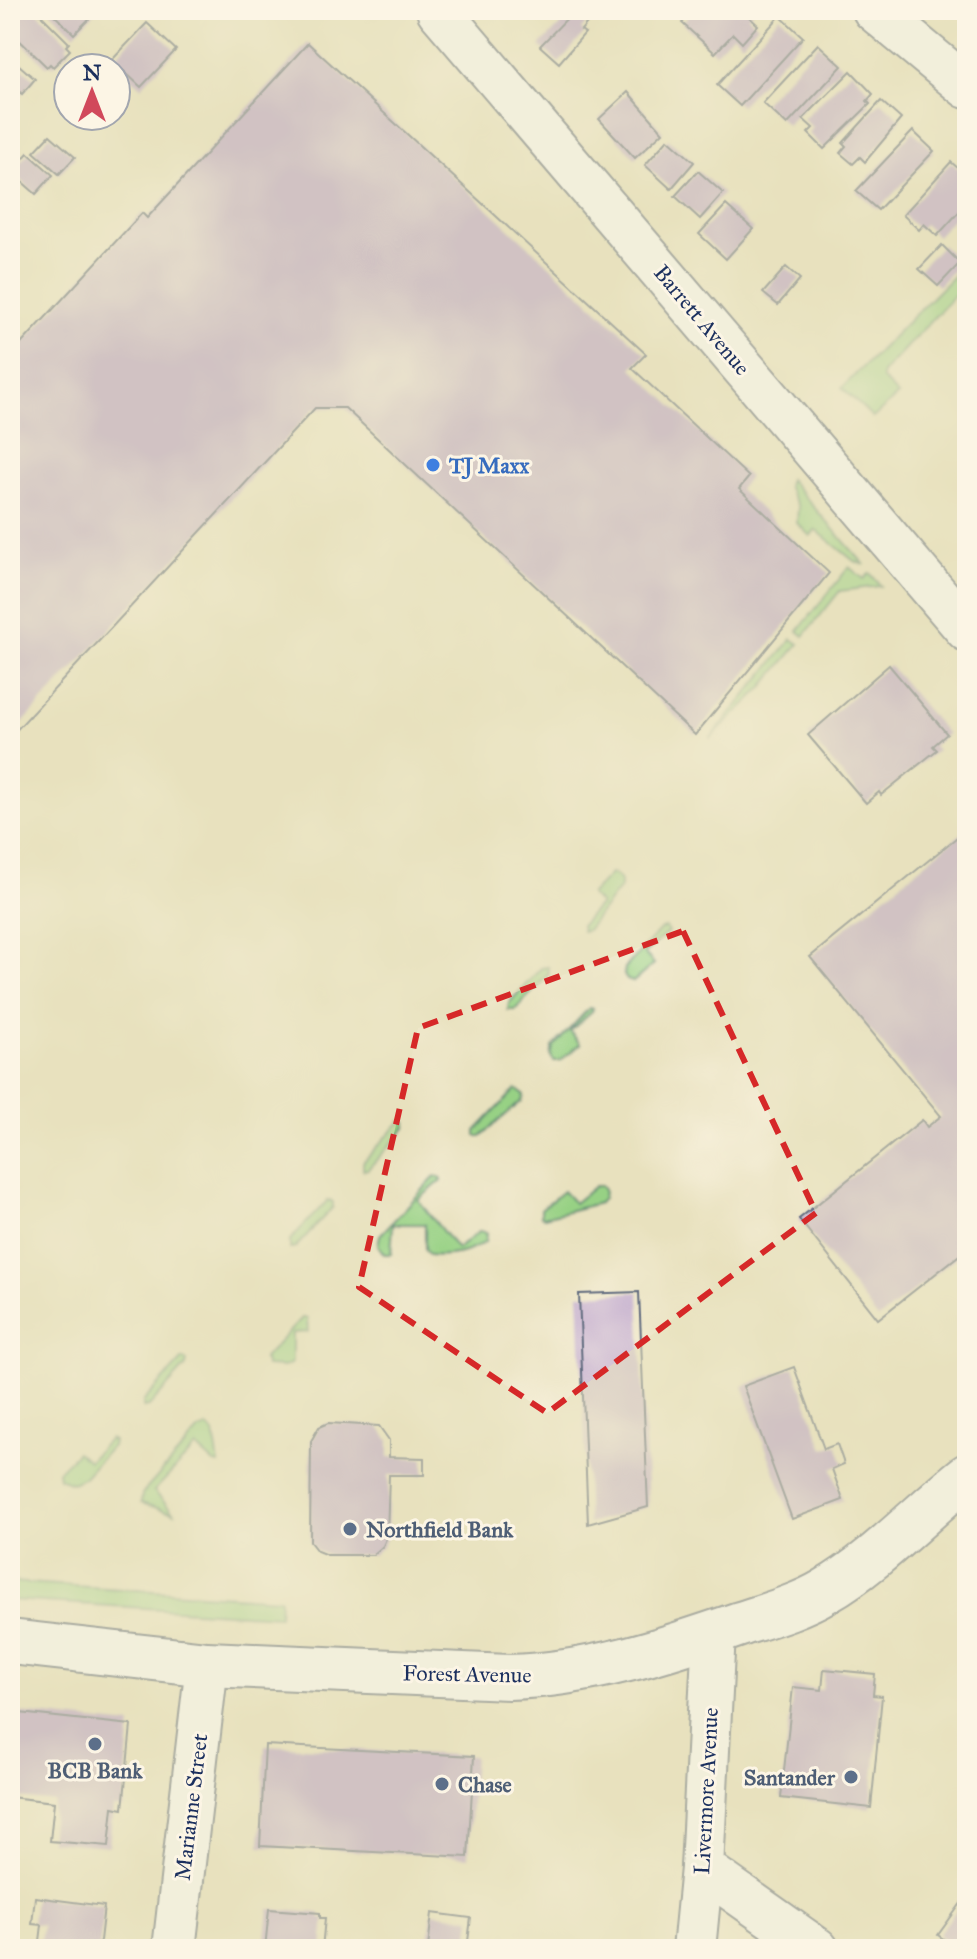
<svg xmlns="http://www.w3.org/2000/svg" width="977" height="1959" font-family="'IM FELL Great Primer',serif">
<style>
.green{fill:#97d184;stroke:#598071;stroke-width:2}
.building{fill:#b59cc9}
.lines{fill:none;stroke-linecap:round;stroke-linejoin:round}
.minor-casing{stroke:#636d80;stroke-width:46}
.major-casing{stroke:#636d80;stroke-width:48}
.minor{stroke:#fff;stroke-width:42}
.major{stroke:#fff;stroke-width:44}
.marked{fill:none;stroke:#d62828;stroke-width:6;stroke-dasharray:16 10;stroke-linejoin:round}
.shop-dot{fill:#3f7fe0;stroke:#fcf5e5;stroke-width:3}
.service-dot{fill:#5c6f8a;stroke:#fcf5e5;stroke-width:3}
.labels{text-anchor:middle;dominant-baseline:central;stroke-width:6;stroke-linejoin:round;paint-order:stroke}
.street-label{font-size:22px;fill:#1b2f5e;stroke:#fcf5e5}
.shop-label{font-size:22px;font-weight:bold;fill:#366cbe;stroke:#fcf5e5;text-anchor:start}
.service-label{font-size:22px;font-weight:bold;fill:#4e5e75;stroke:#fcf5e5;text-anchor:start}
</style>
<rect width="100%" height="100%" fill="#fcf5e5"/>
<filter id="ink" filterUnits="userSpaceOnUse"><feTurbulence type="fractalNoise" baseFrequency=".0125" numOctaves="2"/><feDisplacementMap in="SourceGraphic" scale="16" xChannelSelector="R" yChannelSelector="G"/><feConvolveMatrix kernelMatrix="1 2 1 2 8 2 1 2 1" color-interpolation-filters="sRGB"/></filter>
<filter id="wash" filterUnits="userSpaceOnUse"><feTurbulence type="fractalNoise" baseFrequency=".006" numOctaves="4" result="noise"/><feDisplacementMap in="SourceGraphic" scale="32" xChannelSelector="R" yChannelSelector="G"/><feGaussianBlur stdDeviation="1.8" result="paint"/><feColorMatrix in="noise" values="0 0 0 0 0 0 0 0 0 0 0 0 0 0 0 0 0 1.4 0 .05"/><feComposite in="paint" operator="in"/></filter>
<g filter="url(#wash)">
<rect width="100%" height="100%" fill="#e8e1be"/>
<g class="green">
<polygon points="967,262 967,282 882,373 882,379 898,395 873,418 842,388"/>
<polygon points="789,479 865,565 854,561 816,530 810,536 797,523 798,507 787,486"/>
<polygon points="849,567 864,579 870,573 881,586 840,591 804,636 798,631"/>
<polygon points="792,639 799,644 762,688 710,739"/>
<polygon points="610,874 615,875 620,880 620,888 587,930 582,931 581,925 600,904 590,895"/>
<polygon points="666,928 668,932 644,953 654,964 633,982 627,980 624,975 625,968 661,929"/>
<polygon points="548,967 549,974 515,1010 508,1010 509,1003 541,968"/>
<polygon points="589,1008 593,1009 592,1012 570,1031 580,1044 560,1061 554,1061 551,1056 553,1047"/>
<polygon points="516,1089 524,1095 522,1101 481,1136 476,1136 476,1131"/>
<polygon points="401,1121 407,1122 406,1128 368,1169 363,1170 363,1162"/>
<path d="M 435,1177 L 440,1178 L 441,1181 L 418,1200 L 457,1249 L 480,1231 L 486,1233 L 485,1242 C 467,1254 450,1257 429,1255 L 425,1250 L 425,1224 L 393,1224 L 391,1254 L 384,1254 L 378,1245 L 380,1235 Z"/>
<polygon points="595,1186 601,1186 604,1190 603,1198 599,1203 544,1217 541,1216 541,1209 563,1191 574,1203"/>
<polygon points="328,1200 333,1202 333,1207 295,1248 290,1249 290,1240"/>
<polygon points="302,1318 307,1318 308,1332 292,1333 292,1363 284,1367 266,1366 263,1359"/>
<polygon points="183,1359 187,1361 186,1366 149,1407 143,1408 143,1402"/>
<polygon points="207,1427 214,1433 219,1464 214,1463 196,1447 154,1491 174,1513 141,1503 142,1494 199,1430"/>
<polygon points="109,1439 113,1441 112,1446 83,1478 72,1483 59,1478 58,1471 77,1452 88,1461"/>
<polygon points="10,1582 280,1599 279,1616 10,1600"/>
</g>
<g id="blocks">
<g class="building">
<polygon points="10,10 36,10 69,43 66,46 70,50 53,67 50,64 47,67 10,31"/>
<polygon points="49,10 90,10 94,14 74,34"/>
<polygon points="575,10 607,10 596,22 591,18 581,30 585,33 559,63 540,46"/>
<polygon points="694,10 754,10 748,16 758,25 742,43 733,34 715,53 682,23"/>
<polygon points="780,16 803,37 740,106 717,85"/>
<polygon points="147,23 176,50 141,87 112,60"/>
<polygon points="308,43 646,354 632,368 749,477 739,489 829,573 695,735 345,408 315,408 10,737 10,356 142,213 147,218"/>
<polygon points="818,44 842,66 787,125 763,103"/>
<polygon points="10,57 35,79 22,94 15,88 10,94"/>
<polygon points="851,71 873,94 867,101 870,104 824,149 808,133 813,128 803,119"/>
<polygon points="628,92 663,132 635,158 599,119"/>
<polygon points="881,101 901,119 865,162 860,157 853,164 840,153 846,146 843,143"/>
<polygon points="913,131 934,151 878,210 856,191"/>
<polygon points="50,135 75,157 59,174 34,152"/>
<polygon points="668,139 694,162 671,189 645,165"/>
<polygon points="28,153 53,175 36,194 11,172"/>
<polygon points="951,162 967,176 967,203 937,236 924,224 919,230 903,215"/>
<polygon points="698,171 723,193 700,219 675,196"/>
<polygon points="726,205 753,229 726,259 699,234"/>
<polygon points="942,245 960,263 938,286 919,269"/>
<polygon points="786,267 800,279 778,305 763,293"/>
<polygon points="889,665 947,734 933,746 937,750 881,795 879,792 866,803 808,735"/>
<polygon points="967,829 967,1249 878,1319 799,1219 922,1120 927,1127 941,1116 810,957"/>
<polygon points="639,1292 648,1507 588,1524 579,1294"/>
<polygon points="794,1367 824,1449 837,1444 844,1464 832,1469 843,1500 792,1519 743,1386"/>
<polygon points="328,1423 379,1426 389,1440 389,1457 424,1458 424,1475 389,1475 387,1536 383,1546 373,1555 327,1555 317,1551 310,1542 311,1441 319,1427"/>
<polygon points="824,1669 875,1674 873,1695 882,1696 871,1808 781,1798 793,1687 822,1690"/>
<polygon points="10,1712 131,1725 123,1809 113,1807 109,1846 50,1841 54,1802 10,1797"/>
<polygon points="265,1745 474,1756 468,1857 260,1846"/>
<polygon points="967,1895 967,1949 957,1949 938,1935"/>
<polygon points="35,1897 104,1906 99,1949 39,1949 42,1925 32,1924"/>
<polygon points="269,1909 320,1913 320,1918 325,1918 322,1949 265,1949"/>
<polygon points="432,1913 471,1918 467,1949 428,1948"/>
</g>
</g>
</g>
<g filter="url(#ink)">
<use href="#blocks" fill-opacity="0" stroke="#636d80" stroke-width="2"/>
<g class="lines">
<defs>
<g id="minor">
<polyline points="438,10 967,630"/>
<polyline points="874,10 967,87"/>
<polyline points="702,1868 817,1949"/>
<polyline points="174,1949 207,1664"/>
<polyline points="694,1949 702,1868 714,1633"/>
</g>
<path id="major" d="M 10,1642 L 207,1664 L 509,1677 C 588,1675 666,1650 740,1624 C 768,1615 800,1606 825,1591 C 877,1561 920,1513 967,1476"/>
</defs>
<use href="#minor" class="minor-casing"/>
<use href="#major" class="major-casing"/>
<use href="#minor" class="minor"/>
<use href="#major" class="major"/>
</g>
</g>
<path d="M0 0H977V1959H0ZM 683,931 L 816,1213 L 547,1413 L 359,1287 L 418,1028 Z" fill="#e8e1be" fill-opacity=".55" fill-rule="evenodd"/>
<path class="marked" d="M 683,931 L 816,1213 L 547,1413 L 359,1287 L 418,1028 Z"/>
<circle class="shop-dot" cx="433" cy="465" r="8"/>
<g class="service-dot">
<circle cx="350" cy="1529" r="8"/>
<circle cx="95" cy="1744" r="8"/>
<circle cx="851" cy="1777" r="8"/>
<circle cx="442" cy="1784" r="8"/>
</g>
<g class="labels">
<g class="street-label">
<text transform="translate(702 320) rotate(50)">Barrett Avenue</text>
<text transform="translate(467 1674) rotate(1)">Forest Avenue</text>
<text transform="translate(706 1791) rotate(-87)">Livermore Avenue</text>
<text transform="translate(191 1807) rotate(-83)">Marianne Street</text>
</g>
<g class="shop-label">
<text x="449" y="465">TJ Maxx</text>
</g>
<g class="service-label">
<text x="366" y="1529">Northfield Bank</text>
<text x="95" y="1770" text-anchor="middle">BCB Bank</text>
<text x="835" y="1777" text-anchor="end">Santander</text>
<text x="458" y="1784">Chase</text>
</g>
</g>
<rect width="977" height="1959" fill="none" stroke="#fcf5e5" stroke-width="40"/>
<g transform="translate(92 92)"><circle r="38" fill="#fcf5e5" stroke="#a2a6af" stroke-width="2"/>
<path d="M0-6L14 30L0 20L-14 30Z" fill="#d1495b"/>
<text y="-12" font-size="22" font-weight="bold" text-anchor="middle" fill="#1b2f5e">N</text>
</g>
</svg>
